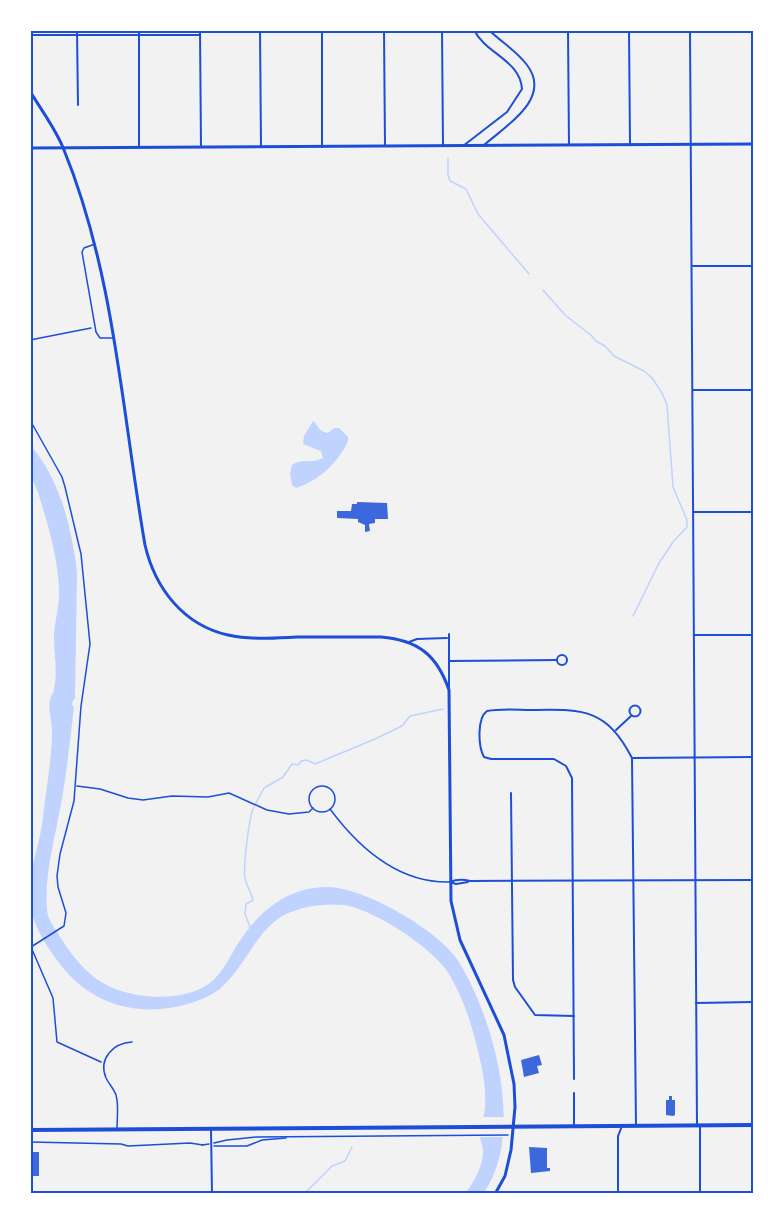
<svg xmlns="http://www.w3.org/2000/svg" width="783" height="1224" font-family="'Roboto Serif',serif">
<style>
.water{fill:#bfd3fe}
.pier{fill:#f2f2f2}
.lines{fill:none;stroke-linecap:round;stroke-linejoin:round}
.stream{stroke:#bfd3fe;stroke-width:1.5}
.building{fill:#3d67dc}
.path{stroke:#1d4ed8;stroke-width:1.5}
.service{stroke:#1d4ed8;stroke-width:1.5}
.minor{stroke:#1d4ed8;stroke-width:2}
.tertiary{stroke:#1d4ed8;stroke-width:3}
.primary{stroke:#1d4ed8;stroke-width:4}
.neatline{fill:none;stroke:#1d4ed8;stroke-width:2}
</style>
<rect width="100%" height="100%" fill="#f2f2f2"/>
<g class="water">
<path d="M 313,421 C 319,425 318,432 328,433 L 334,428 L 339,428 L 348,437 L 348,441 C 339,462 317,482 296,488 L 292,485 L 290,474 L 292,465 C 301,458 313,464 323,458 L 321,451 L 303,444 L 304,436 Z"/>
<path d="M 30,445 C 60,478 72,529 77,572 L 75,699 L 73,700 L 72,705 L 74,707 C 70,739 67,772 61,804 C 55,838 44,875 47,910 C 48,919 52,924 57,932 C 72,956 89,980 118,990 C 144,999 180,1000 204,987 C 220,978 228,960 237,945 C 257,913 287,887 327,887 C 364,887 440,931 459,962 C 494,1019 526,1135 483,1194 L 465,1194 C 474,1182 484,1165 483,1149 C 483,1145 480,1141 480,1137 C 478,1127 485,1117 485,1107 C 486,1092 484,1078 481,1064 C 474,1032 465,999 447,971 C 431,947 373,909 344,905 C 325,903 302,906 284,915 C 257,930 246,964 224,985 C 212,997 195,1002 180,1006 C 135,1016 93,1004 63,968 C 49,950 32,926 30,902 C 27,873 40,846 43,817 C 46,789 52,759 52,731 C 52,721 48,710 50,700 C 52,692 53,696 54,688 C 58,672 54,655 54,639 C 54,622 60,606 59,590 C 58,559 49,528 40,499 C 38,489 31,479 30,470 C 29,462 30,453 30,445 Z"/>
</g>
<polygon class="pier" points="480,1117 505,1117 505,1137 476,1137"/>
<g class="lines">
<g class="stream">
<polyline points="448,158 448,175 450,181 466,189 478,214 529,274"/>
<polyline points="543,290 566,316 591,335 596,341 605,346 614,356 644,371 652,378 662,393 667,405 673,487 687,520 687,527 673,542 659,563 633,616"/>
<polyline points="256,803 264,788 283,777 292,764 298,765 301,761 307,760 315,764 375,739 402,726 410,716 443,709"/>
<path d="M 250,927 L 245,914 L 246,904 L 253,900 C 251,892 246,885 245,878 C 243,867 249,816 254,807"/>
<polyline points="304,1194 332,1166 345,1161 352,1147"/>
</g>
</g>
<g class="building">
<polygon points="357,502 387,503 388,519 375,519 375,523 369,524 370,531 365,532 365,525 358,522 358,519 337,518 337,511 351,511 352,504 357,504"/>
<polygon points="539,1055 542,1065 537,1066 539,1073 524,1077 521,1060"/>
<polygon points="669,1096 672,1096 672,1100 675,1100 675,1115 673,1116 666,1115 666,1100 669,1100"/>
<polygon points="529,1147 547,1148 547,1168 550,1168 550,1171 531,1173"/>
<polygon points="30,1152 39,1152 39,1176 31,1176"/>
</g>
<g class="lines">
<g class="path">
<polyline points="30,340 91,328"/>
<polyline points="30,420 62,477 65,487 81,554 90,644 81,706 74,801 60,854 57,876 58,887 66,913 64,926 31,947 53,998 57,1042 101,1062"/>
<polyline points="77,786 100,789 128,798 143,800 172,796 208,797 229,793 267,810 289,814 309,812 313,808"/>
<polyline points="30,1142 121,1144 128,1146 190,1143 203,1145"/>
<polyline points="214,1143 227,1140 257,1137 508,1135"/>
<polyline points="202,1145 209,1144"/>
<polyline points="214,1146 247,1146 262,1140 286,1138"/>
</g>
<g class="service">
<polyline points="95,244 84,248 82,252 96,332 100,338 113,338"/>
<circle cx="322" cy="799" r="13"/>
<path d="M 330,809 C 359,848 398,883 449,882"/>
<path d="M 117,1129 C 117,1118 119,1105 116,1095 C 114,1089 109,1084 106,1078 C 98,1059 113,1043 132,1042"/>
</g>
<g class="minor">
<polyline points="77,30 78,105"/>
<polyline points="139,30 139,147"/>
<polyline points="200,30 201,147"/>
<polyline points="260,30 261,147"/>
<polyline points="322,30 322,147"/>
<polyline points="384,30 385,146"/>
<polyline points="442,30 443,146"/>
<polyline points="568,30 569,145"/>
<polyline points="629,30 630,144"/>
<polyline points="690,30 697,1126"/>
<polyline points="752,30 753,252"/>
<polyline points="30,35 200,35"/>
<path d="M 463,146 L 507,112 L 522,89 C 520,60 486,54 474,30"/>
<path d="M 483,146 C 504,127 553,99 527,65 C 517,51 501,42 489,30"/>
<polyline points="693,266 753,266"/>
<polyline points="693,390 753,390"/>
<polyline points="694,512 753,512"/>
<polyline points="449,634 449,687"/>
<polyline points="694,635 753,635"/>
<polyline points="409,642 417,639 447,638"/>
<circle cx="562" cy="660" r="5"/>
<polyline points="449,661 557,660"/>
<circle cx="635" cy="711" r="5.5"/>
<polyline points="616,730 631,716"/>
<polyline points="632,758 753,757"/>
<polyline points="511,793 513,980 515,987 535,1015 574,1016"/>
<path d="M 450,882 C 457,879 462,879 470,881 L 753,880"/>
<polyline points="450,882 456,884 468,882"/>
<polyline points="696,1003 753,1002"/>
<path d="M 574,1079 L 572,778 L 566,766 L 554,759 L 491,759 L 484,757 C 478,746 477,718 487,711 C 502,708 519,710 535,710 C 585,709 607,710 632,758 L 636,1126"/>
<polyline points="574,1093 574,1126"/>
<polyline points="700,1126 700,1194"/>
<polyline points="211,1129 212,1194"/>
<polyline points="618,1194 618,1136 622,1126"/>
</g>
<g class="tertiary">
<path d="M 30,91 C 41,110 56,129 64,150 C 115,275 122,413 145,545 C 155,588 183,625 228,635 C 251,640 274,638 297,637 C 325,637 353,637 381,637 C 418,640 437,655 449,690 L 451,901 L 460,940 L 504,1035 L 514,1084 L 515,1107 L 511,1150 L 505,1176 L 495,1194"/>
<polyline points="30,148 753,144"/>
</g>
<polyline class="primary" points="30,1130 753,1125"/>
</g>
<rect width="783" height="1224" fill="none" stroke="#ffffff" stroke-width="63"/>
<rect x="32" y="32" width="720" height="1160" class="neatline"/>
</svg>
